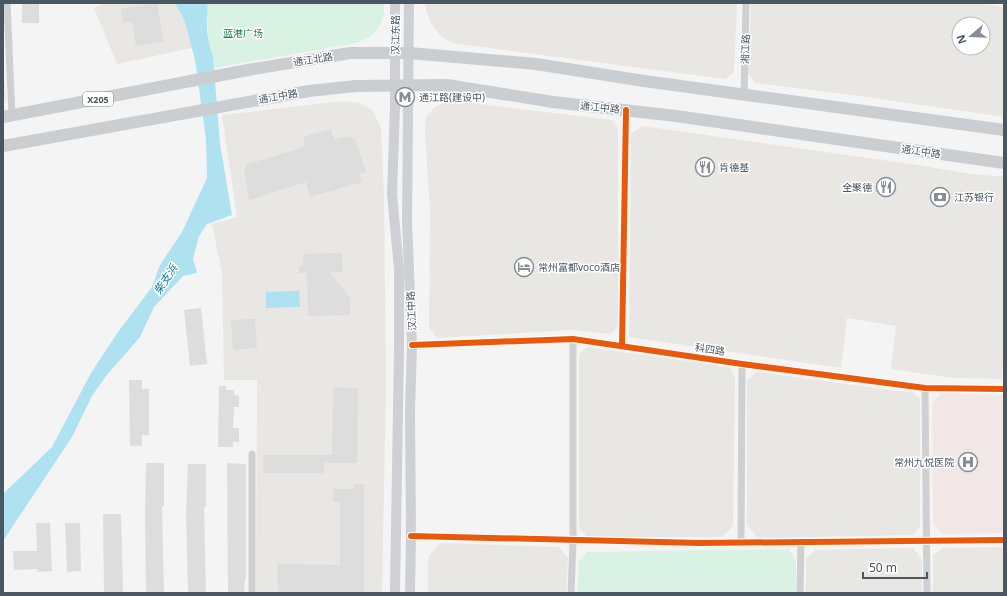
<svg xmlns="http://www.w3.org/2000/svg" width="1007" height="596" font-family="'Noto Sans','Noto Sans SC',sans-serif">
<style>
.commercial{fill:#e8e7e3;fill-rule:evenodd}
.medical{fill:#f1e7e6}
.green{fill:#d9f2e3}
.water{fill:#aee2f0}
.building{fill:#ddddde}
.lines{fill:none;stroke-linecap:round;stroke-linejoin:round}
.street{stroke:#ced0d2;stroke-width:7}
.secondary{stroke:#ced0d4;stroke-width:10}
.primary{stroke:#caced1;stroke-width:12}
.cycleway-casing{stroke:#fff;stroke-width:8}
.cycleway{stroke:#e8590c;stroke-width:6}
.labels{text-anchor:middle;dominant-baseline:central;stroke-width:3;stroke-linejoin:round;paint-order:stroke}
.shield{fill:#fff;stroke:#808990;stroke-width:1}
.shield-label{font-size:9px;font-weight:bold;fill:#4a5661}
.park-label{font-size:10px;fill:#17864f;stroke:#fff}
.street-label{font-size:10px;fill:#4a5661;stroke:#fff}
.poi-label{font-size:10px;fill:#4a5661;stroke:#fff;text-anchor:start}
.water-label{font-size:11px;font-style:italic;fill:#0c7c9b;stroke:#fff}
</style>
<rect width="100%" height="100%" fill="#f4f4f4"/>
<g class="commercial">
<polygon points="105,3 175,3 185,22 192,48 117,64 94,8"/>
<polygon points="424,3 737,3 734,72 725,79 452,43 442,37 435,29 429,19"/>
<path d="M 751,3 L 979,3 L 1004,7 L 1004,117 L 860,96 L 755,83 L 748,73 ZM 959,24 L 983,24 L 983,48 L 959,48 Z"/>
<polygon points="3,65 6,98 3,103"/>
<polygon points="344,101 360,103 373,111 381,128 384,196 386,383 382,592 256,593 257,380 224,380 222,274 212,224 237,217 222,115"/>
<polygon points="455,101 612,120 618,129 618,326 611,334 572,330 437,338 429,327 430,209 425,133 426,117 434,108 443,103"/>
<polygon points="642,126 917,165 971,174 1004,177 1004,339 1002,379 953,378 891,369 896,326 847,318 841,368 629,337 631,134"/>
<polygon points="587,347 729,367 735,377 733,526 722,537 587,537 579,527 579,354"/>
<polygon points="757,372 914,393 920,399 920,527 913,535 758,538 747,525 747,380"/>
<polygon points="440,543 559,547 568,558 566,593 428,593 428,557"/>
<polygon points="1004,547 1004,593 933,593 933,556 943,548"/>
<polygon points="913,548 922,560 922,593 806,593 806,559 815,550"/>
</g>
<polygon class="medical" points="941,393 1004,395 1004,533 942,534 933,522 932,403"/>
<g class="green">
<path d="M 208,3 L 384,3 C 385,25 376,36 356,43 L 214,68 L 213,56 L 209,48 L 207,15 Z"/>
<polygon points="788,549 796,560 796,593 577,593 579,560 587,552"/>
</g>
<g class="water">
<path d="M 175,3 L 208,3 C 206,20 206,40 213,56 L 220,144 L 232,215 L 207,224 L 199,236 L 193,259 L 197,273 L 183,276 L 154,307 L 140,337 L 106,376 L 92,396 L 72,437 L 3,541 L 3,494 L 52,447 L 91,373 L 118,332 L 152,287 L 160,265 L 182,232 L 207,178 L 206,139 L 195,60 L 185,22 Z"/>
<polygon points="299,291 300,307 266,308 266,292"/>
</g>
<g class="building">
<rect x="22" y="3" width="17" height="20"/>
<polygon points="157,3 164,41 136,46 132,22 124,23 121,9"/>
<polygon points="331,129 334,139 347,136 355,139 366,172 359,174 362,182 310,197 306,182 249,200 244,169 247,164 302,148 305,144 303,137"/>
<polygon points="342,253 343,272 330,272 350,298 350,315 308,316 307,273 299,273 299,266 303,266 303,254"/>
<polygon points="201,308 207,364 190,366 184,310"/>
<polygon points="255,319 257,348 233,350 231,320"/>
<polygon points="129,380 142,380 142,389 149,389 149,435 142,435 142,446 130,446"/>
<polygon points="219,386 226,386 226,390 234,390 234,395 239,396 239,407 234,407 233,428 239,428 239,442 233,442 233,447 218,447"/>
<polygon points="333,387 358,388 357,463 324,463 324,473 263,473 263,455 332,455"/>
<polygon points="146,463 164,463 164,506 162,506 164,593 146,593 145,514"/>
<polygon points="227,463 246,464 246,579 245,579 244,593 228,593"/>
<polygon points="188,464 206,464 206,507 204,507 206,593 188,593 186,514"/>
<polygon points="354,484 364,484 364,592 278,592 277,564 340,565 340,502 333,502 333,489 354,489"/>
<polygon points="103,514 121,514 123,593 104,593"/>
<polygon points="36,523 50,523 52,571 37,572 37,569 14,570 13,551 37,551"/>
<polygon points="65,523 80,523 81,571 67,572"/>
</g>
<g class="lines">
<g class="street">
<polyline points="7,3 12,115"/>
<polyline points="744,94 746,3"/>
<polyline points="412,345 573,339 742,364 925,388 1004,389"/>
<polyline points="622,346 626,110"/>
<polyline points="925,388 927,593"/>
<polyline points="411,536 700,543 1004,540"/>
<polyline points="741,543 742,364"/>
<polyline points="252,593 252,454"/>
<polyline points="571,593 573,541 573,339"/>
<polyline points="800,593 801,542"/>
</g>
<g class="secondary">
<polyline points="395,3 395,107 392,194 399,269 399,346 395,593"/>
<polyline points="409,3 407,221 412,345 410,411 411,536 410,593"/>
</g>
<g class="primary">
<polyline points="3,117 248,70 350,53 409,53 536,64 644,81 1004,130"/>
<polyline points="3,146 309,91 356,86 447,85 553,102 676,116 1004,163"/>
</g>
<defs>
<g id="cycleway">
<polyline points="412,345 573,339 742,364 925,388 1004,389"/>
<polyline points="622,346 626,110"/>
<polyline points="411,536 700,543 1004,540"/>
</g>
</defs>
<use href="#cycleway" class="cycleway-casing"/>
<use href="#cycleway" class="cycleway"/>
</g>
<defs>
<symbol id="metro-ring" viewBox="-11 -11 22 22"><circle r="9.5" fill="#fff" stroke="#868d94" stroke-width="1.5"/><path d="M-5.5 5V-5H-3L0 0L3-5H5.5V5H3V-.5L0 4L-3-.5V5Z" fill="#868d94"/></symbol>
<symbol id="restaurant-ring" viewBox="-11 -11 22 22"><circle r="9.5" fill="#fff" stroke="#868d94" stroke-width="1.5"/><path d="M-5-6h1v4h1v-4h1v4h1v-4h1v5L-1.5 .5V6h-2V.5L-5-1ZM5-6V6H3V1.5H1.5Q1.5-4 5-6Z" fill="#868d94"/></symbol>
<symbol id="bank-ring" viewBox="-11 -11 22 22"><circle r="9.5" fill="#fff" stroke="#868d94" stroke-width="1.5"/><path d="M-6-4H6V4H-6ZM0-2.3a2.3 2.3 0 1 0 0 4.6a2.3 2.3 0 1 0 0-4.6Z" fill="#868d94"/></symbol>
<symbol id="hotel-ring" viewBox="-11 -11 22 22"><circle r="9.5" fill="#fff" stroke="#868d94" stroke-width="1.5"/><path d="M-6-4.5h1.5V1H6V5H4.5V3h-9V5H-6ZM-4 0a1.8 1.8 0 1 1 3.6 0ZM.5 0V-2.5h3Q6-2.5 6 0Z" fill="#868d94"/></symbol>
<symbol id="hospital-ring" viewBox="-11 -11 22 22"><circle r="9.5" fill="#fff" stroke="#868d94" stroke-width="1.5"/><path d="M-5-5h3v3.5h4V-5h3V5h-3V1.5h-4V5h-3Z" fill="#868d94"/></symbol>
</defs>
<g fill-rule="evenodd">
<use href="#metro-ring" x="394" y="86" width="22" height="22"/>
<use href="#restaurant-ring" x="694" y="156" width="22" height="22"/>
<use href="#restaurant-ring" x="875" y="176" width="22" height="22"/>
<use href="#bank-ring" x="929" y="186" width="22" height="22"/>
<use href="#hotel-ring" x="513" y="256" width="22" height="22"/>
<use href="#hospital-ring" x="957" y="451" width="22" height="22"/>
</g>
<g class="labels">
<rect class="shield" x="83" y="92" width="30" height="14" rx="3"/>
<g class="shield-label">
<text x="98" y="99">X205</text>
</g>
<g class="park-label">
<text x="243" y="33">蓝港广场</text>
</g>
<g class="street-label">
<text transform="translate(395 35) rotate(-90)">汉江东路</text>
<text transform="translate(745 49) rotate(-88)">湘江路</text>
<text transform="translate(313 59) rotate(-9)">通江北路</text>
<text transform="translate(278 96) rotate(-10)">通江中路</text>
<text transform="translate(600 107) rotate(6)">通江中路</text>
<text transform="translate(921 151) rotate(8)">通江中路</text>
<text transform="translate(411 311) rotate(-93)">汉江中路</text>
<text transform="translate(710 349) rotate(8)">科四路</text>
</g>
<g class="poi-label">
<text x="419" y="97">通江路(建设中)</text>
<text x="719" y="167">肯德基</text>
<text x="872" y="187" text-anchor="end">全聚德</text>
<text x="954" y="197">江苏银行</text>
<text x="538" y="267">常州富都voco酒店</text>
<text x="954" y="462" text-anchor="end">常州九悦医院</text>
</g>
<g class="water-label">
<text transform="translate(165 279) rotate(-56)">柴支浜</text>
</g>
</g>
<rect width="1007" height="596" fill="none" stroke="#4a5661" stroke-width="8"/>
<g transform="translate(971 36) rotate(251)"><circle r="19" fill="#ffffff" stroke="#b7bbc0"/>
<path d="M0-3L7 15L0 10L-7 15Z" fill="#868d94"/>
<text y="-6" font-size="11" font-weight="bold" text-anchor="middle" fill="#4a5661">N</text>
</g>
<path d="M863 572v6h64v-6" fill="none" stroke="#4a5661" stroke-width="2"/>
<text x="869" y="572" font-size="12" fill="#4a5661" stroke="#ffffff" stroke-width="3" paint-order="stroke">50 m</text>
</svg>
